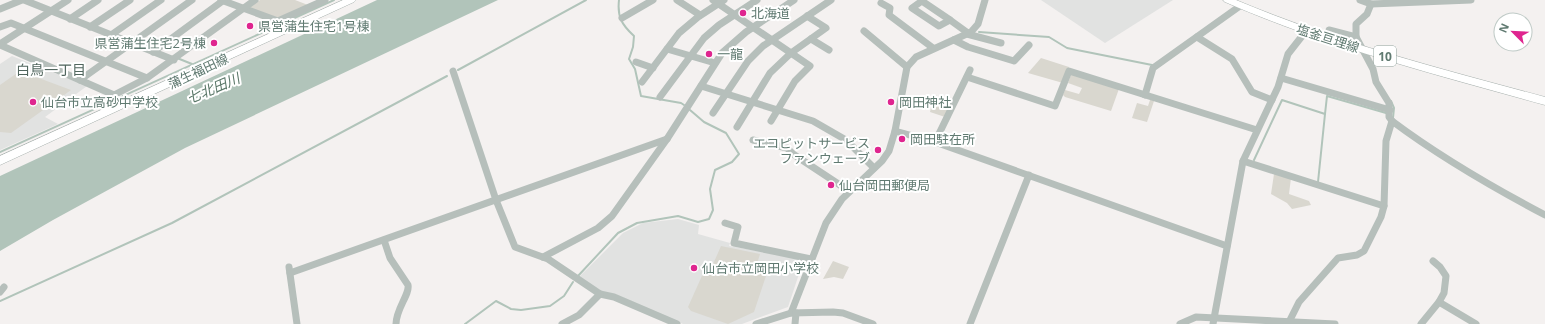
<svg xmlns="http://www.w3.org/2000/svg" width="1545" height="324" font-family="'Open Sans','Noto Sans JP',sans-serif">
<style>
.built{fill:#e1e2e1}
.green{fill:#d9d7cf}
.water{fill:#b1c4ba}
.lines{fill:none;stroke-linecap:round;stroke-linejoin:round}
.stream{stroke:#b1c4ba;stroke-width:2}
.major-casing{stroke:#aab3b0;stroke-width:1}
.minor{stroke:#b6bfbb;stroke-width:7}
.major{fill:#fff;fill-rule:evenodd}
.poi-dot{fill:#df258f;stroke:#fff;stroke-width:1.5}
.labels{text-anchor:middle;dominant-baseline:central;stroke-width:4;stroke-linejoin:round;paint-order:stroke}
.shield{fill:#fff;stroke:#90a29c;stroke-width:1}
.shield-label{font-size:12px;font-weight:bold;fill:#607a71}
.poi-label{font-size:13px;fill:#607a71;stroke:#fff;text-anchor:start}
.street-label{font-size:13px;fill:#607a71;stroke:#fff}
.neighbourhood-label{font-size:14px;fill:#51665e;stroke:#fff}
.water-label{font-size:14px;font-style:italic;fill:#5a7768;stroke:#fff}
</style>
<rect width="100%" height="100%" fill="#f4f1f0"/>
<g class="built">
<polygon points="1041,0 1173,0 1105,43"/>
<polygon points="12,56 87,86 45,117 58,124 0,150 0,64"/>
<polygon points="678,219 699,225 698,234 730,243 729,246 804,259 788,307 742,324 683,324 615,294 604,292 578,278 623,233 643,223"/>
</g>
<g class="green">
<polygon points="260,0 295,0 308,5 279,18 248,8"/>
<polygon points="1041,58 1069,67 1063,83 1028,73"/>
<polygon points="20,71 71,90 11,133 0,132 0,85"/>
<polygon points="1072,72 1120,86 1111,111 1065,97 1063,95 1065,90 1079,94 1082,88 1068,83"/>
<polygon points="934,95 953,101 945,117 930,112"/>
<polygon points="1151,97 1155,98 1147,122 1132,118 1137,103 1148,106"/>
<polygon points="1274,174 1291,178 1289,194 1309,201 1311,205 1292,209 1287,203 1271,194"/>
<polygon points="721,246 760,254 756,267 766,276 754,312 728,324 691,311 688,307 705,269 710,271"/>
<polygon points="833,261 849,267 843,279 834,277 823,279"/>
</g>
<polygon class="water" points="377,0 498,0 185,148 53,220 0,251 0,176"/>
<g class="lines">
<g class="stream">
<path d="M 619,0 C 617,17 622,25 634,36 L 633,47 L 629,59 L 635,69 L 641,96 L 681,103 L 684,105"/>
<polyline points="979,32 1049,37 1067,48 1152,65"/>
<polyline points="177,58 192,64"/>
<polyline points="458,70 586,0"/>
<polyline points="1391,101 1394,108 1393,118"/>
<polyline points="0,152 334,0"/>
<polyline points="1254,160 1282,100 1325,114 1327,96 1386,113"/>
<polyline points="1318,182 1325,114"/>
<polyline points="578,276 618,233 637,223 678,216 698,222 709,219 713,210 710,189 715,170 732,162 739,154 726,133 704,122 690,110"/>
<polyline points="0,301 172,223 447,76"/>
<polyline points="465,324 496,301 511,309 521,310 550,306 564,296 573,282"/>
</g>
<defs>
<g id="major">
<polygon points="343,0 356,0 354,2 0,165 0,156"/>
<path d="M 1223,0 L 1236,0 C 1336,42 1441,69 1545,97 L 1545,105 C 1437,75 1328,47 1225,2 Z"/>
</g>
</defs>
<use href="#major" class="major-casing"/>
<g class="minor">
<polyline points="24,0 174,60"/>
<polyline points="221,0 278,21 325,0"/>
<polyline points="677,0 700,15"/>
<polyline points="713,0 810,66 795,81 771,121"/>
<polyline points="1360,0 1371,4 1471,0"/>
<polygon points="922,1 950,20 939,26 912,8"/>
<polyline points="881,3 890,8 889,15 933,48"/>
<path d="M 1371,4 L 1367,14 L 1356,24 L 1356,37 L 1373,69 L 1376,82 L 1389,103 L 1389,117 L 1392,121 C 1440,157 1492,187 1545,215"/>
<polyline points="0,9 22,0"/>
<polyline points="622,18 653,0"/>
<polyline points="70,19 98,0"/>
<polyline points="950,20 968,33"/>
<polyline points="0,27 11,23 147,78"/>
<polyline points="90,27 130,0"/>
<polyline points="1329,30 1356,37"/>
<polyline points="864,31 907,67"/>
<polyline points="967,34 1001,43"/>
<polyline points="111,35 161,0"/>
<polyline points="1197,37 1232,59 1252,92 1272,100"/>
<polyline points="811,39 829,50"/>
<polyline points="954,40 968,47 1014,61 1029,45"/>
<polyline points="0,44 68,0"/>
<polyline points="0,45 114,95 147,78 255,0"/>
<polyline points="667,49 715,63"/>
<polyline points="153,52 224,0"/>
<polyline points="636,62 653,68"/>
<polyline points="453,71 496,200 515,247 548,259 600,294 614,297 677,324"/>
<polyline points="967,77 1055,106 1069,71 1257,130"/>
<polyline points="1281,78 1390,110"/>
<polyline points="80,80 192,0"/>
<polyline points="642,82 679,33 698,17 724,0"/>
<polyline points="701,86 813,121 846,140 874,168"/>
<polyline points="1145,95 1153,68 1240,6"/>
<polyline points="660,97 704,38 719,25 757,0"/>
<polyline points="713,113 748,61 763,46 831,0"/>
<polyline points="737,127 770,73 791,53 826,28 807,16"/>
<polyline points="895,131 935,142 1227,246"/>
<polyline points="753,140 787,148 793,154 849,191"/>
<polyline points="935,142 970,70"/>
<polyline points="1243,161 1384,206"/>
<polyline points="725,223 738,227 734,243 811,259"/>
<path d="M 384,240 L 390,258 L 408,285 C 410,294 396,309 396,324"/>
<polyline points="543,257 598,228 612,216 667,139 722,53 746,32 794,0"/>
<polyline points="289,267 297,324"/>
<polyline points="290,273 667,139"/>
<polyline points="0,292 4,287"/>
<polyline points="1439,302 1476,324"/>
<polyline points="791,313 826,223 842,199 882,161 889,151 895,131 907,67 916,57 971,32 978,24 985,0"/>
<polyline points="1290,320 1299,302 1338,258 1357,255 1364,251 1381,217 1384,206 1386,141 1392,121"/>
<polyline points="562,324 579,315 600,294"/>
<polyline points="756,324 791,313 833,312 843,313 873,324"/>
<polyline points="795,324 796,313"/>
<polyline points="970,324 1029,175"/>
<polyline points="1180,324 1196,317 1335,324"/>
<polyline points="1213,324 1243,161 1278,87 1288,54 1306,31"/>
<polyline points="1421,324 1439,302 1444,293 1446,276 1440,267 1433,261"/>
</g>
<use href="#major" class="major"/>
</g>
<g class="poi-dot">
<circle cx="743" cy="13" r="4"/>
<circle cx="250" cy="26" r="4"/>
<circle cx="214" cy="43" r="4"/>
<circle cx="709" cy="54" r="4"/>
<circle cx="33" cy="102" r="4"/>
<circle cx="891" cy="102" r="4"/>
<circle cx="902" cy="139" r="4"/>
<circle cx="878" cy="150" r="4"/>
<circle cx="831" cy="185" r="4"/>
<circle cx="694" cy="268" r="4"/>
</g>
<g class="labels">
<rect class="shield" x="1374" y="46" width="22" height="20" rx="3"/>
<g class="shield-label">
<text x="1385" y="56">10</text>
</g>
<g class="poi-label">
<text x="751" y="13">北海道</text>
<text x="258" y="26">県営蒲生住宅1号棟</text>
<text x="206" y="43" text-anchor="end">県営蒲生住宅2号棟</text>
<text x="717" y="54">一龍</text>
<text x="41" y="102">仙台市立高砂中学校</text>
<text x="899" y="102">岡田神社</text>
<text x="910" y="139">岡田駐在所</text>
<text x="870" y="143" text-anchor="end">エコピットサービス<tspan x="870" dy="15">ファンウェーブ</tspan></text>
<text x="839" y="185">仙台岡田郵便局</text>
<text x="702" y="268">仙台市立岡田小学校</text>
</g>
<g class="street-label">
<text transform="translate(1328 38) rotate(18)">塩釜亘理線</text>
<text transform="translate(198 71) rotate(-25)">蒲生福田線</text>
</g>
<g class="neighbourhood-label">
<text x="51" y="69">白鳥一丁目</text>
</g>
<g class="water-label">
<text transform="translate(213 88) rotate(-23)">七北田川</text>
</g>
</g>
<g transform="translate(1513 32) rotate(294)"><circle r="19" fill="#ffffff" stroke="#bfcac6"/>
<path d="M0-3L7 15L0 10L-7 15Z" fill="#df258f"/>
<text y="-6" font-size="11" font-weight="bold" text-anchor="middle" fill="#607a71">N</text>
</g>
</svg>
